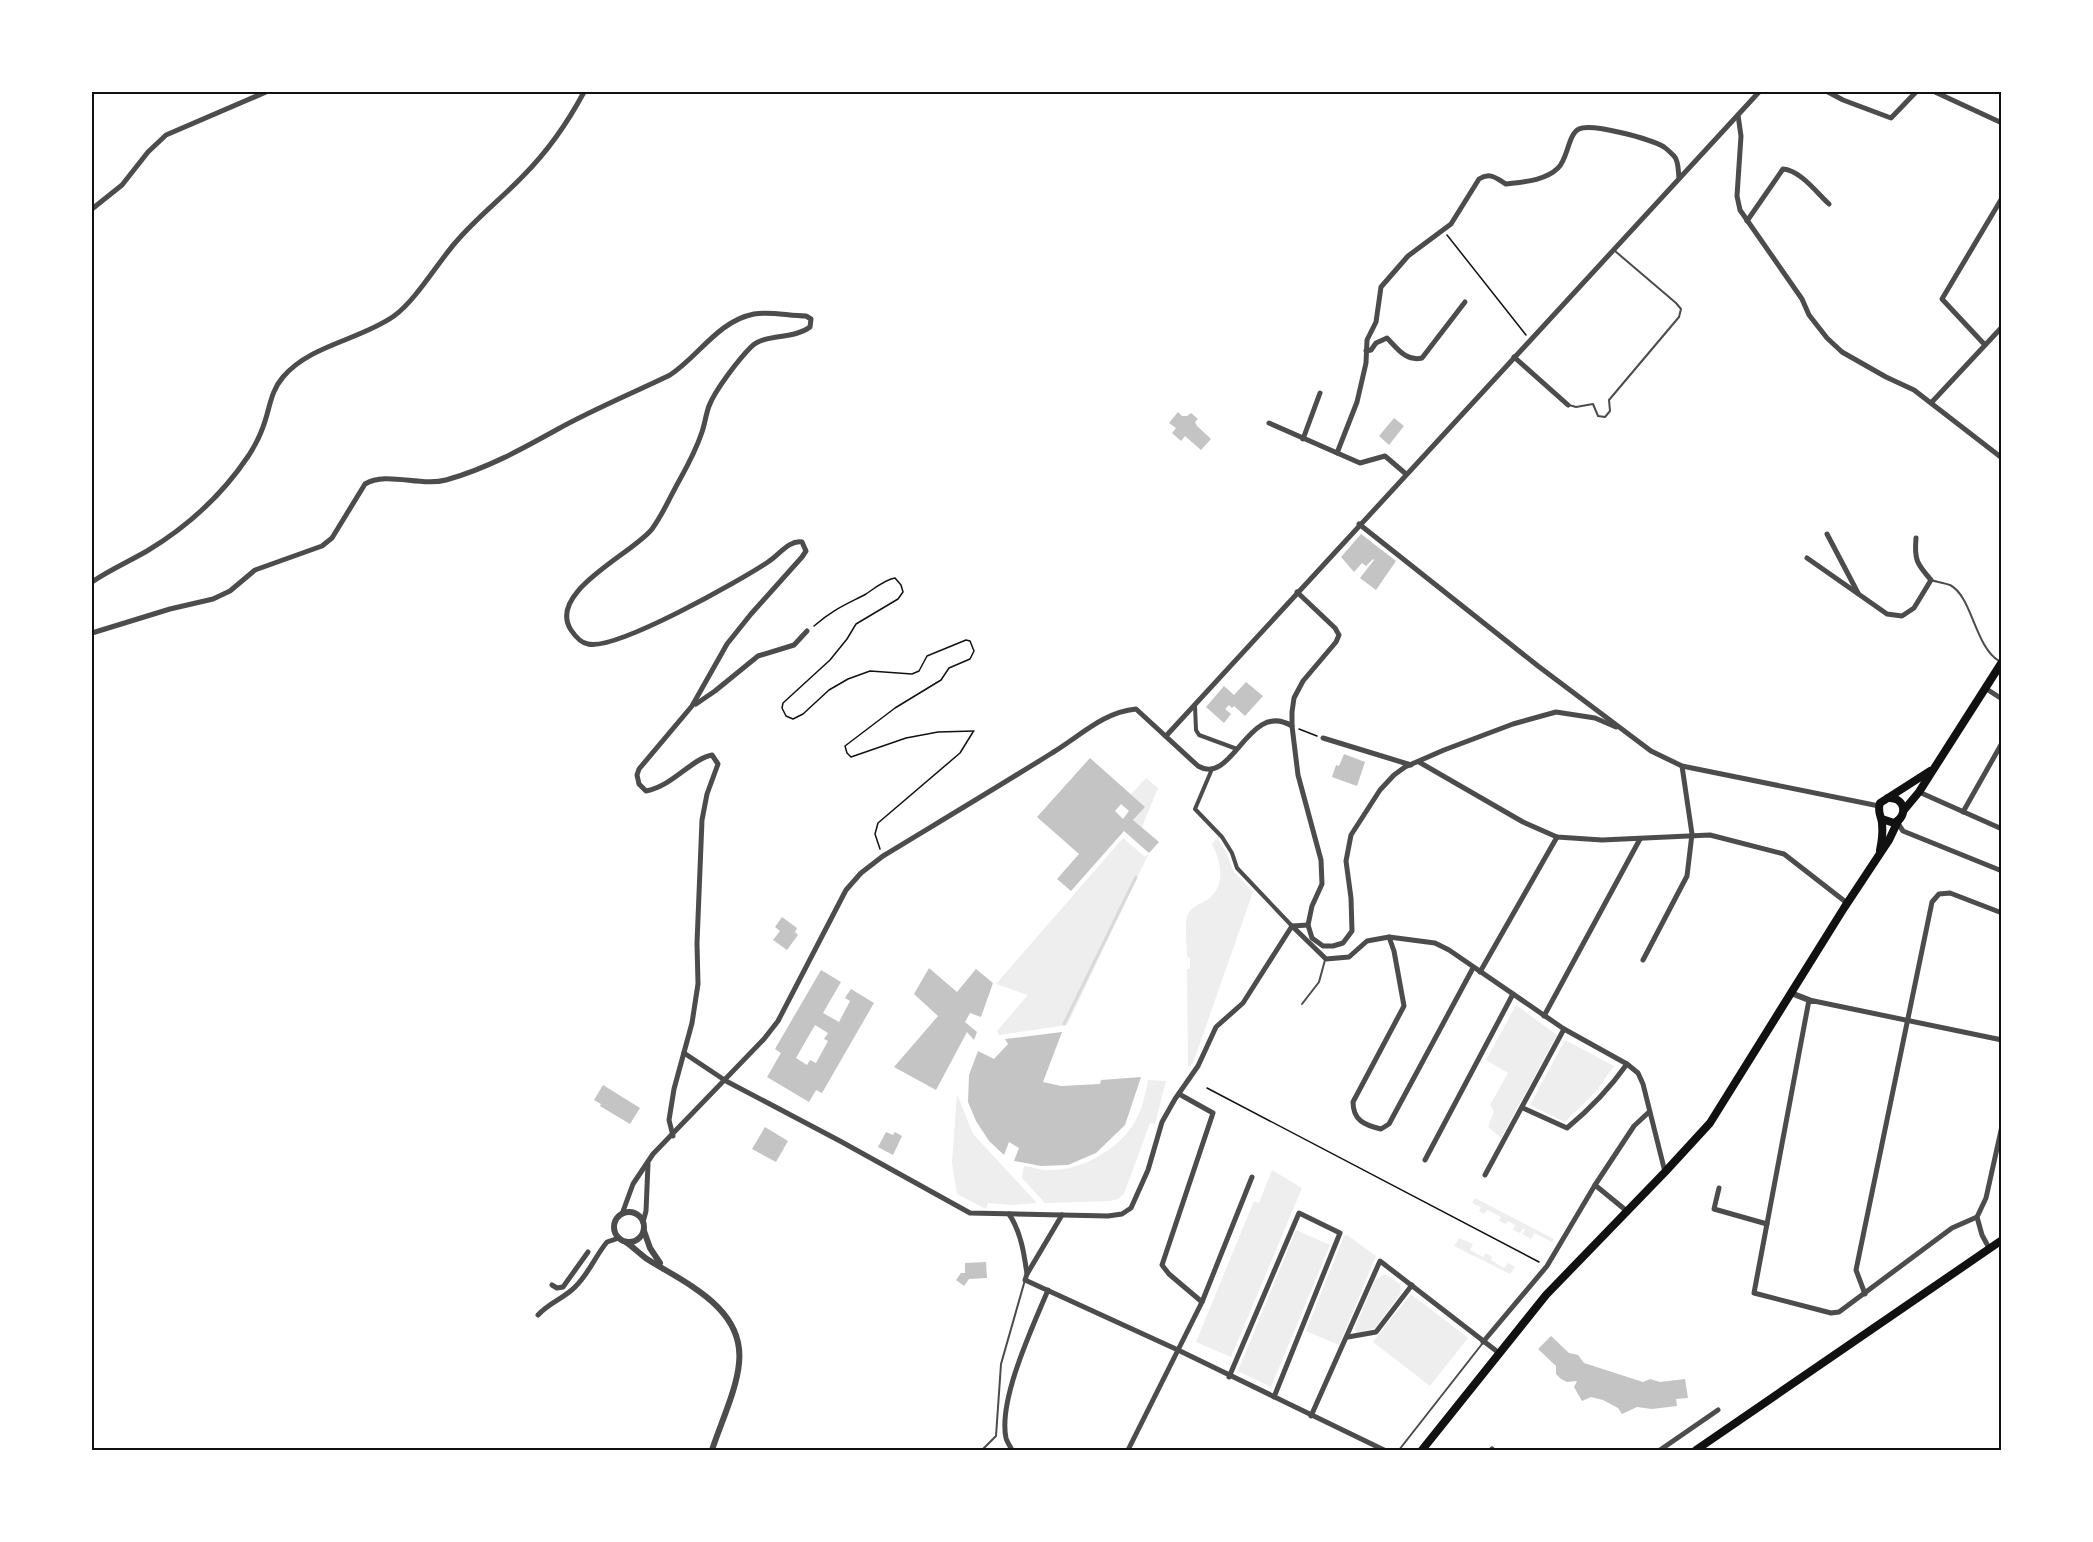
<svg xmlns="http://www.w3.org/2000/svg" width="2093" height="1542" font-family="Figtree,sans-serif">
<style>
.green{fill:#eee}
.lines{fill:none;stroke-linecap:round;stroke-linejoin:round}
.stream{stroke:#d9d9d9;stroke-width:3}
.building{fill:#c4c4c4;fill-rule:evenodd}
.path{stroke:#111;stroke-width:1.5}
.service{stroke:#4c4c4c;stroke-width:2}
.pedestrian{stroke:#4c4c4c;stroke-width:4}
.minor{stroke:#4c4c4c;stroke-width:5}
.tertiary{stroke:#4c4c4c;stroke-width:6}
.secondary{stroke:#111;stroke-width:8}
.neatline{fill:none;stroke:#111;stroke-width:2}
</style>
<rect width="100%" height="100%" fill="#fff"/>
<g class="green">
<polygon points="1146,778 1158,788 1142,827 1133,820 1145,807 1131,794"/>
<polygon points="1123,838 1145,857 1149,853 1067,1025 999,1035 997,1031 1028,995 996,984"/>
<path d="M 1217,838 L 1226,852 L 1234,872 L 1253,892 L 1193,1063 L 1188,1068 L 1187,973 L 1187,969 L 1190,969 L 1190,958 L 1187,957 C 1187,946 1184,923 1188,914 C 1191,907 1200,904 1207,900 C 1227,886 1221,862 1212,844 Z"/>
<polygon points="1516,1005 1557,1035 1501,1138 1488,1127 1494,1111 1490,1105 1508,1073 1486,1060"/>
<polygon points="1565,1040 1614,1066 1597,1090 1565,1122 1530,1105"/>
<path d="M 1148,1080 L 1166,1081 L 1155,1124 L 1150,1123 L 1124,1194 L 1118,1199 L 1110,1201 L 1045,1203 L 1022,1178 L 1024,1166 C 1033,1167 1043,1171 1051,1170 C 1081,1170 1113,1152 1131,1128 C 1141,1114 1145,1097 1148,1080 Z"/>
<polygon points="957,1094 973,1134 1037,1203 1013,1205 988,1203 986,1209 957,1194 952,1163"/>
<polygon points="1272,1170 1302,1188 1231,1357 1196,1342 1254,1201 1259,1203"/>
<polygon points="1475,1198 1554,1239 1552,1242 1534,1233 1531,1239 1522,1234 1525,1230 1523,1228 1520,1233 1513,1230 1515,1225 1508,1221 1506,1224 1499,1221 1501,1217 1487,1210 1484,1214 1479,1211 1481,1207 1472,1203"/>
<polygon points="1296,1230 1330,1245 1271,1387 1238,1371"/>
<polygon points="1347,1235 1376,1256 1339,1345 1306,1331 1344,1236"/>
<polygon points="1459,1238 1473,1244 1470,1250 1483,1257 1486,1253 1492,1257 1491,1260 1504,1268 1508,1263 1515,1267 1510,1274 1454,1246"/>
<polygon points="1383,1275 1387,1275 1400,1284 1401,1293 1375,1328 1358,1333 1356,1332 1355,1328 1375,1280"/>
<polygon points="1411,1294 1468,1338 1430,1386 1373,1342"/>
</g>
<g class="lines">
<polyline class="stream" points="1064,1024 1136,877"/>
</g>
<g class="building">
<polygon points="1178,412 1182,416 1187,416 1191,413 1198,419 1195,422 1197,426 1211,439 1201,450 1185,436 1181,441 1172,433 1176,428 1169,423"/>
<polygon points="1394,418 1404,426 1389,445 1379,436"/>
<polygon points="1361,534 1396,561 1376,590 1360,578 1374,560 1373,559 1366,566 1362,563 1354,572 1341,557"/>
<polygon points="1246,682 1263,696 1245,716 1234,706 1232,708 1229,705 1225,709 1231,714 1224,723 1206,707 1224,686 1234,695"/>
<polygon points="1344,754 1365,762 1357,786 1332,777 1336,765 1339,766"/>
<path d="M 1090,758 L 1145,807 L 1133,820 L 1159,842 L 1149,853 L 1124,831 L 1071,891 L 1057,879 L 1079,854 L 1037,817 ZM 1121,804 L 1129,811 L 1123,819 L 1115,811 Z"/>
<polygon points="782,917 797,928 795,932 798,935 787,950 773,940 780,931 775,927"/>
<polygon points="929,968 957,992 976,969 993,983 981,1017 970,1013 965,1022 977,1032 974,1040 967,1032 936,1090 894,1067 938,1016 914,994"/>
<path d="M 821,970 L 841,982 L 823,1013 L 839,1022 L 850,1001 L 845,998 L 851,989 L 874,1003 L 822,1093 L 816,1090 L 809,1102 L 767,1077 L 781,1053 L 775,1049 ZM 815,1025 L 828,1033 L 824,1039 L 828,1041 L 816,1063 L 810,1060 L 807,1065 L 796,1058 Z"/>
<polygon points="1062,1032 1043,1082 1061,1086 1080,1085 1100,1084 1101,1080 1141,1077 1125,1125 1096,1153 1068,1165 1041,1166 1014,1161 1019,1148 1009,1142 1004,1155 989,1141 976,1121 968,1102 969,1075 978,1051 994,1059 1008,1044 1005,1039"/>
<polygon points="603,1085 640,1108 630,1124 600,1106 601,1104 594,1100"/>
<polygon points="765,1127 788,1141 776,1162 752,1149"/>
<polygon points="886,1132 893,1135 895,1132 902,1136 893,1155 878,1147"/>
<polygon points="986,1262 987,1278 969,1279 964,1286 956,1280 961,1273 965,1273 965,1263"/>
<polygon points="1551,1336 1569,1353 1578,1355 1584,1363 1643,1382 1650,1379 1660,1382 1685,1379 1688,1398 1676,1399 1677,1406 1652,1409 1637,1407 1622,1414 1618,1408 1603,1400 1591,1397 1582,1401 1574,1387 1577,1381 1567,1382 1561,1379 1556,1374 1556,1366 1538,1349"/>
</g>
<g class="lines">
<g class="path">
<polyline points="1447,235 1526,335"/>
<path d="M 814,626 C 832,610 845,605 866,594 C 875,588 884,580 895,578 L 901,585 L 903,592 L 898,599 L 856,624 L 847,639 L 830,660 L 783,703 L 782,708 L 786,716 L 793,719 L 803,714 L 829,690 L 848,679 L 870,671 L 912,674 L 919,671 L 927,656 L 966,640 L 970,641 L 974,651 L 970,659 L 949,668 L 941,680 L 895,708 L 845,746 L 847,753 L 851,757 L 906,738 L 938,732 L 974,731"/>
<polyline points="1299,729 1317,736"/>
<polyline points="880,849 875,834 878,823 960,753 973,732"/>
<polyline points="1207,1088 1539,1262"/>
</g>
<g class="service">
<polyline points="1569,405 1576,407 1593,404 1598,416 1605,417 1610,411 1609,400 1679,317 1681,309 1676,303 1615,251"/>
<path d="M 1931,580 C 1937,582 1944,583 1950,585 C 1972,596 1975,647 1999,661"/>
<polyline points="1302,1004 1319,982 1325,960"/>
<polyline points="982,1450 996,1436 1001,1364 1025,1280"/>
<polyline points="1399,1450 1482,1344"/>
</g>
<g class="pedestrian">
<polyline points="1195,706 1196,730 1199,735 1237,749"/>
<polyline points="1212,769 1195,809 1222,837 1232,853 1237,868 1292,926"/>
</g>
<g class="minor">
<polyline points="1828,92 1843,100 1891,118 1916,92"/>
<polyline points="1935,92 2002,123"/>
<polyline points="1738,115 1741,136 1737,196 1740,210 1802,299 1809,315 1827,338 1842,352 1886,377 1914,390 2002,458"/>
<polyline points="92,209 122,185 148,152 166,135 266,92"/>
<path d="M 1747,221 L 1783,169 C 1800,170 1817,193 1829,204"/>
<polyline points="1985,345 1942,299 2002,198"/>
<path d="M 1366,351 L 1371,350 L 1376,343 L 1387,338 C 1397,348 1406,362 1422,358 L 1465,302"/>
<polyline points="1514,357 1568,405"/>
<polyline points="1931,403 2002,327"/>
<polyline points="1269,423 1360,463 1385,456 1406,474"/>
<polyline points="1303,439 1320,393"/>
<path d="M 1337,453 L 1357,402 L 1366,363 L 1367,340 L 1376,322 L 1381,287 L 1408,256 L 1451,224 L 1479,179 C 1490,172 1496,178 1506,184 C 1522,182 1545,181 1558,168 C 1568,159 1568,134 1579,129 C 1592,123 1651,139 1664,147 C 1667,149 1671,153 1674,156 C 1679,161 1678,171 1679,178"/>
<polyline points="1359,524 1538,666 1651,751 1682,766 1879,806"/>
<polyline points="1827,534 1858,593"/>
<path d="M 1807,558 L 1887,614 L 1902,616 L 1914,608 L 1931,580 C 1917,564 1914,560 1916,538"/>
<path d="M 92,582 C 109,570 128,562 147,551 C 187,527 223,494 249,455 C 254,447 260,436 263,427 C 270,409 270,392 283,377 C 310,345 360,340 394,316 C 415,301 437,264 455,243 C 476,218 501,199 523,176 C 548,151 568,122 584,92"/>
<polyline points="1297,592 1335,628 1339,635 1336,642 1303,681 1294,698 1292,712 1292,726 1298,775 1321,860 1322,884 1312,906 1308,925 1312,938 1323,946 1333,946 1343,943 1352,931 1351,898 1346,861 1351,835 1380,790 1394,775 1405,767 1444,750 1513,724 1556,712 1595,718 1616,727"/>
<path d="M 92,633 L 170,609 L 213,599 L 230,591 L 255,570 L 322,546 L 332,538 L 365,484 C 386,471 421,487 446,480 C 486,469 522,449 558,429 C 594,409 633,393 670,375 C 698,357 718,321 754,314 C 770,311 789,316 806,316 L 811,319 L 810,327 C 793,340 765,333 751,347 C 739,359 715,390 709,406 C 706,414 705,423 702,432 C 696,450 688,465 679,481 C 670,497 663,514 652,529 C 634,553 546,592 571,630 C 575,636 581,643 588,644 C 616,651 741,580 768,562 C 779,555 789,540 802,542 L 806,551 L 802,557 L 751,614 L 727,644 L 692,706 L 639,769 L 637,775 L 639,784 L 646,791 C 673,786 691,759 712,755 L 718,764 L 707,794 L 702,820 L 697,943 L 698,984 L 692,1023 L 674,1089 L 669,1120 L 673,1136"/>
<polyline points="1985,688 2002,699"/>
<polyline points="696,704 715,691 758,656 794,645 807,631"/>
<polyline points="1166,736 1759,92"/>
<polyline points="1323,738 1411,765"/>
<polyline points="1419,762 1523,822 1557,837 1602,840 1710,835 1784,854 1847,903"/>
<polyline points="1919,792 2002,829"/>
<polyline points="1963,812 2002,743"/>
<polyline points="1897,822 1903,831 2002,871"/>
<polyline points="1292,926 1326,959 1349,957 1367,941 1389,937 1435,943 1449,950 1564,1029 1627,1064 1638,1073 1643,1084 1665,1172"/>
<path d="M 1389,937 L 1394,951 L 1404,1006 L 1353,1102 C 1353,1120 1364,1125 1381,1129 L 1389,1124 L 1473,968"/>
<polyline points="1643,960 1687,876 1692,834 1682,766"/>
<polyline points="1480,972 1557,837"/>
<polyline points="1544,1016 1640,839"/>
<polyline points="684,1053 726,1081 840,1141 970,1213 1108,1216 1122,1214 1131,1208 1148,1170 1162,1122 1175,1099 1198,1066 1216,1027 1243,1003 1292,926 1308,925"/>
<polyline points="1179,1094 1213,1113 1162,1265 1169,1274 1202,1302"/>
<path d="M 1523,1108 L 1567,1128 C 1590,1109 1610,1088 1627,1064"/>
<polyline points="1425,1160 1513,994"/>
<polyline points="1485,1175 1564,1029"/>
<polyline points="1595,1185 1628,1212"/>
<polyline points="1719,1188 1714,1209 1767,1224"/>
<path d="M 622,1214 L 633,1184 L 653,1154 L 764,1039 L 778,1021 L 846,890 L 861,873 L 883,856 C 939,822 996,788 1052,753 C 1079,737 1103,712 1136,709 L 1198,766 C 1233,787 1248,699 1292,726"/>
<path d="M 1009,1214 C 1021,1232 1024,1253 1027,1274"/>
<polyline points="1062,1215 1027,1274 1025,1280 1178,1350 1384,1450"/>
<polyline points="1977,1217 1952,1228 1839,1312 1831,1313 1754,1293 1809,1000 2002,1040"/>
<polyline points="643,1222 646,1211 648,1164"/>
<polyline points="1989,1248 1982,1235 1977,1217 1986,1198 2002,1126"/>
<polyline points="552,1285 557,1288 563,1287 588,1252"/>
<polyline points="1865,1294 1856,1270 1932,902 1939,894 1950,893 2002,913"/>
<path d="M 538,1315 C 550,1302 565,1298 576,1286 C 589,1273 596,1255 607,1242 L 619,1238"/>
<polyline points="1348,1337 1376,1332 1412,1285"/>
<polyline points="1483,1342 1547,1266 1595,1185 1634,1126 1649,1112"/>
<polyline points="1229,1377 1299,1213 1340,1233 1274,1397"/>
<polyline points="1311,1416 1380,1261 1499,1353"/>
<path d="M 1012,1450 C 1010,1446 1007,1442 1006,1438 C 998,1400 1033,1326 1048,1290"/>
<polyline points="1128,1450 1202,1302 1252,1177"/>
<polyline points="1491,1450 1492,1449"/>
<polyline points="1660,1450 1718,1410"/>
</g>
<g class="tertiary">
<polyline points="1791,993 1809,1000"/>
<circle cx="629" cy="1227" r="15"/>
<polyline points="644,1231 650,1248 660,1263"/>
<path d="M 626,1242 C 633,1247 640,1254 647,1259 C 685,1283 745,1308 739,1363 C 737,1389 720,1425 712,1450"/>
</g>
<g class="secondary">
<polyline points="1904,810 1919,792 2002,662"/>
<path d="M 1882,819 L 1894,823 C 1909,816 1905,797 1888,798"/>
<path d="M 1880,850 C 1882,841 1883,833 1882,823 C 1881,815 1877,812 1880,803 L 1930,771"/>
<polyline points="1422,1450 1546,1295 1665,1172 1710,1123 1844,908 1889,840 1898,821"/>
<polyline points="1696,1450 2002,1240"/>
</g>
</g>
<rect width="2093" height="1542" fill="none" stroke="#ffffff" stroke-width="186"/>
<rect x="93" y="93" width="1907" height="1356" class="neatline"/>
</svg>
